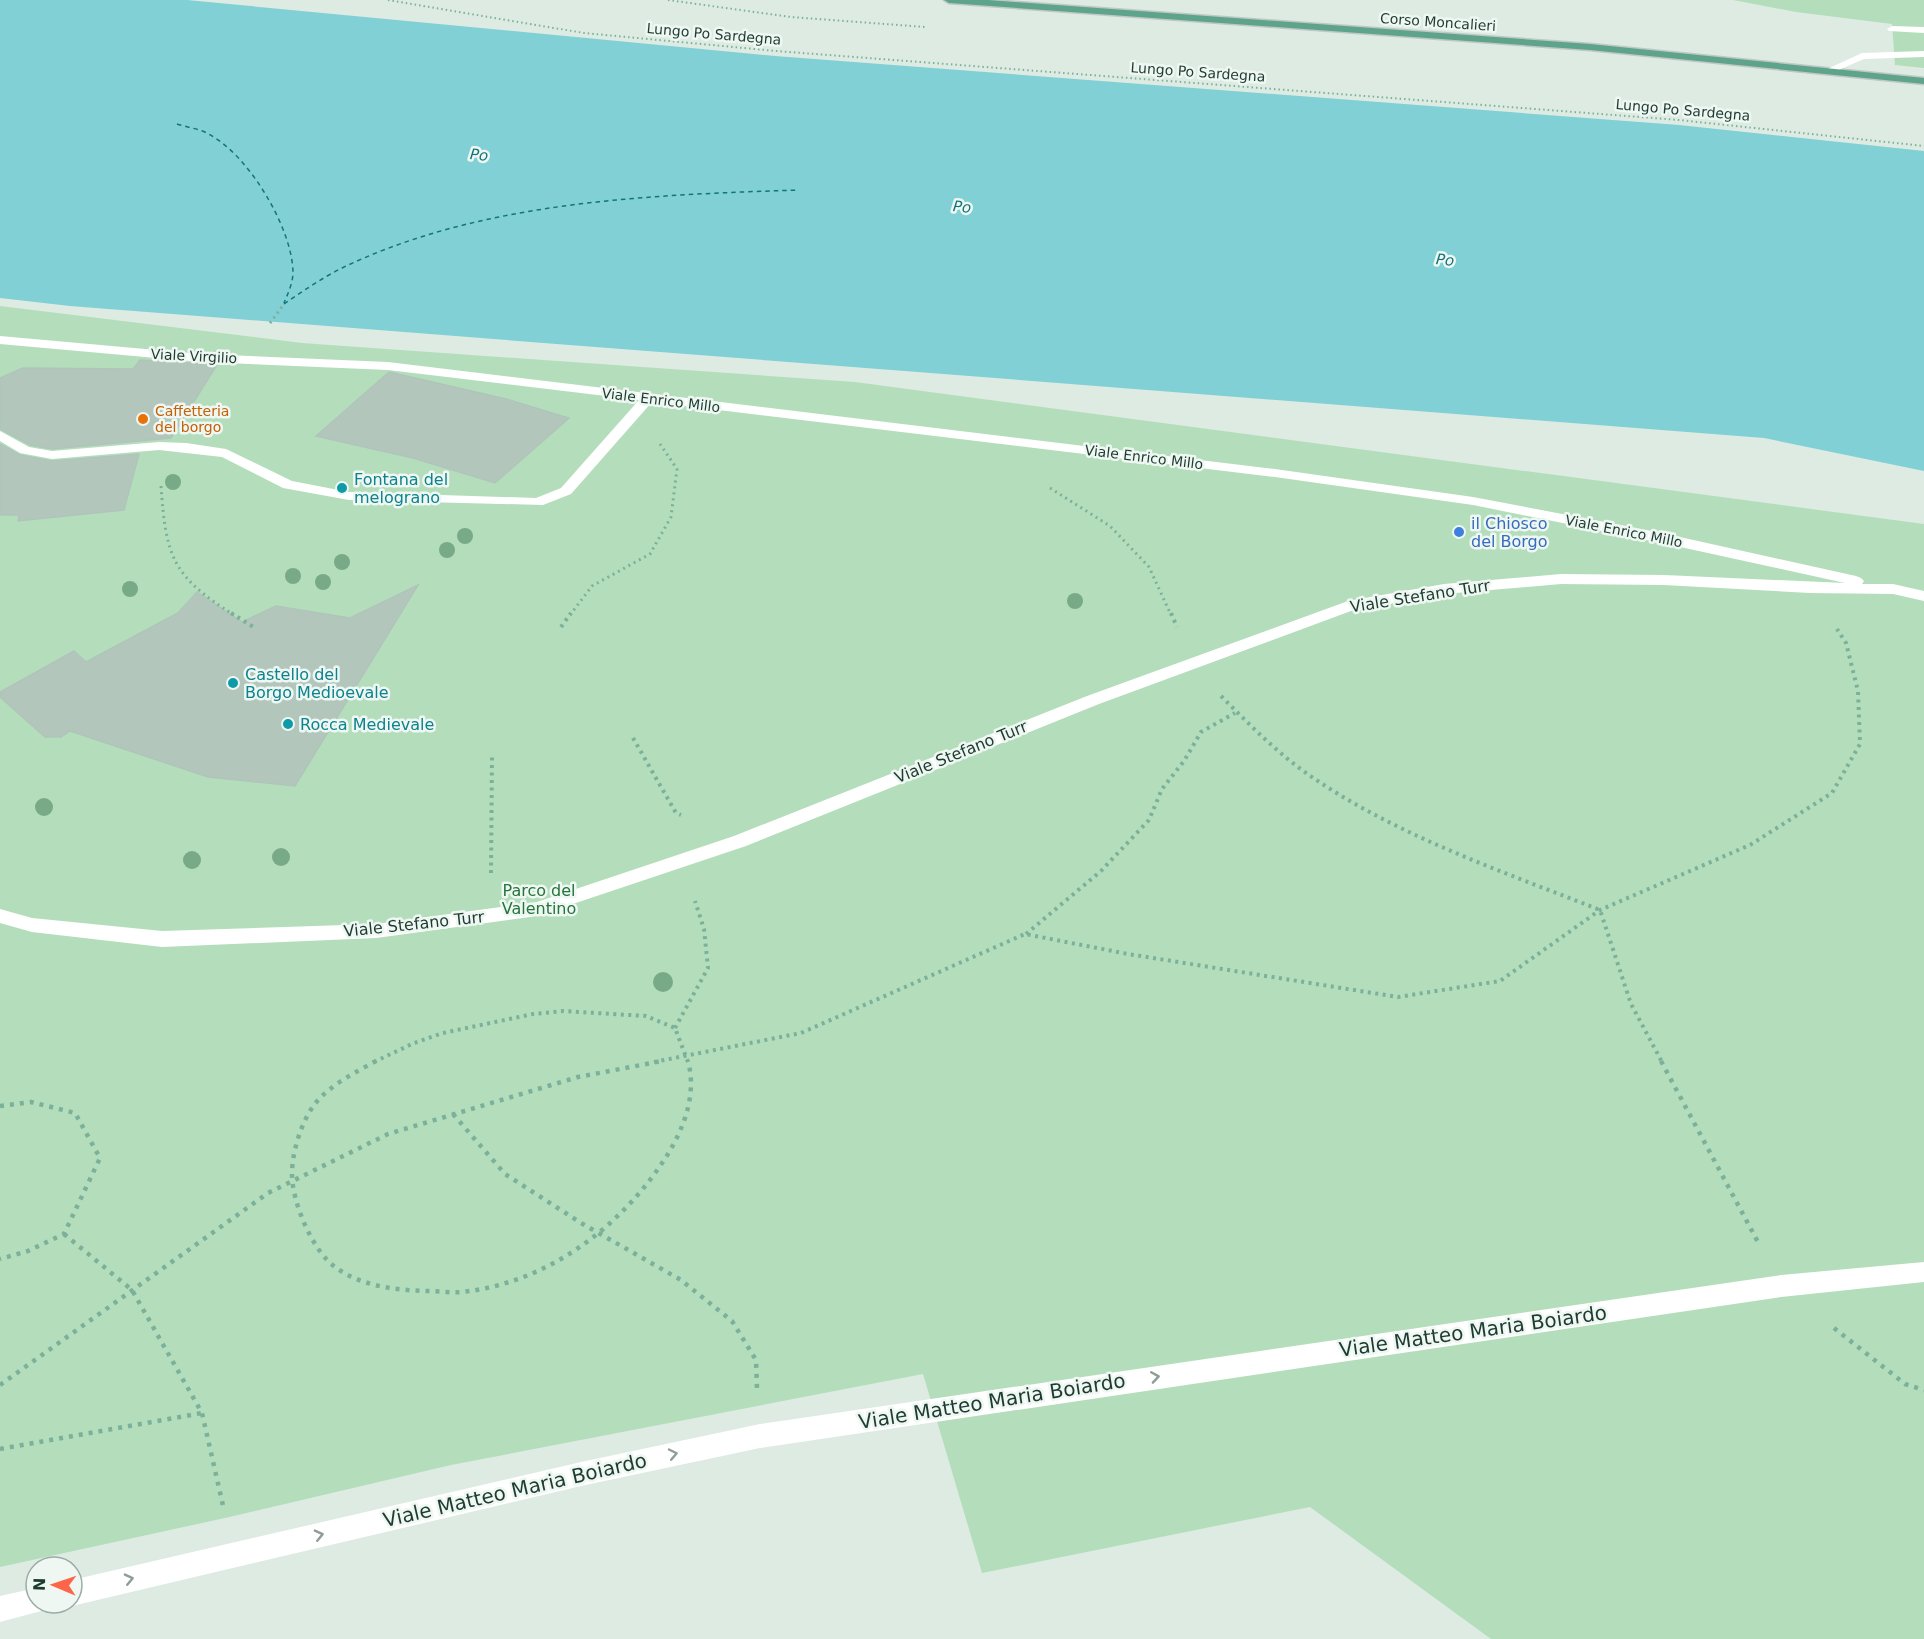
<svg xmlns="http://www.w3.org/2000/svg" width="1924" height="1639" font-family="'DejaVu Sans',sans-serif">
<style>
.green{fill:#b4debb}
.water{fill:#80d0d5}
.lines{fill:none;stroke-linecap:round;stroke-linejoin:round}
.ferry{stroke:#14747b;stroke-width:1.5;stroke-dasharray:4.5 4;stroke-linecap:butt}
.building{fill:#b3c6bc;stroke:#afc5ba;stroke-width:1.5}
.major-casing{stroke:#c0c8c5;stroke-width:3}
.path-far3{stroke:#7bb19b;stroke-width:2;stroke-dasharray:1.5 3;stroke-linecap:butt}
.path-far2{stroke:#7bb19b;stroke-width:3;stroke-dasharray:2 4;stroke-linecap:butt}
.path-far1{stroke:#7bb19b;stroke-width:4;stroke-dasharray:3 4.5;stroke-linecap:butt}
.path{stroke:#7bb19b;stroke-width:4.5;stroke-dasharray:4 6;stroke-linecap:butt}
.minor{fill:#fff;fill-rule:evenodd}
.major{fill:#5ea48b;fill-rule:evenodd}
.tree{fill:#78aa87}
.oneway{stroke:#8e9d98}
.food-dot{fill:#e8710a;stroke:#eef7f2;stroke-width:2}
.culture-dot{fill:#0f9aa8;stroke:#eef7f2;stroke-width:2}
.shop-dot{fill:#3f7fe0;stroke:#eef7f2;stroke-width:2}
.labels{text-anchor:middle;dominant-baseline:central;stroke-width:5;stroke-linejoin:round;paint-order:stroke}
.far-street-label{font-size:14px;fill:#1e3b31;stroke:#eef7f2}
.far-food-label{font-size:14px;fill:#c56008;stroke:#eef7f2;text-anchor:start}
.far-water-label{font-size:15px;font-style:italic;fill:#14747b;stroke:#eef7f2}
.culture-label{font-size:16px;fill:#0d838f;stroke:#eef7f2;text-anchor:start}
.shop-label{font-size:16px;fill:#366cbe;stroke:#eef7f2;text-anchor:start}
.street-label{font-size:16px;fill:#1e3b31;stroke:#eef7f2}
.park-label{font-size:16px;fill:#25753c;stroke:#eef7f2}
.near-street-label{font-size:20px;fill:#1e3b31;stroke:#eef7f2}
</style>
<rect width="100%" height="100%" fill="#ddebe3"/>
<g class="green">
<polygon points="1733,0 1924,0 1924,68 1895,65 1892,24 1796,12"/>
<polygon points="0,306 302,343 855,382 1924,524 1924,1639 1491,1639 1310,1507 982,1573 923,1374 451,1465 225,1518 0,1567"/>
</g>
<polygon class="water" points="0,0 187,0 775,56 1679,125 1924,151 1924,471 1764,438 70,306 0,298"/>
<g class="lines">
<g class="ferry">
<path d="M 177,124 C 189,128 202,129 212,136 C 250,158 292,228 293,272 C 293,283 288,293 284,303"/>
<path d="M 284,304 C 303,291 322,278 342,268 C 481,201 648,195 799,190"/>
</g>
</g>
<g class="building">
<polygon points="140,360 217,365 171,438 52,449 30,445 0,429 0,378 23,368 133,369"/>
<polygon points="389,372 506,399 569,418 495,483 413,458 316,436"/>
<polygon points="0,444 20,455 52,461 139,454 124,510 18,521 19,515 0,515"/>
<polygon points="418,585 295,786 208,777 70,731 61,737 45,737 0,697 0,692 74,651 86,662 178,613 197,592 242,622 276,606 350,618"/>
</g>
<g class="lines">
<defs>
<polygon id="major" points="944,0 988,0 1590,44 1924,78 1924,84 1590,50 949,3"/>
</defs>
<use href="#major" class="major-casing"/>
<g class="path-far3">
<polyline points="388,0 584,33 776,51 1679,120 1924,146"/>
<polyline points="668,0 791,17 925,27"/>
</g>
<g class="path-far2">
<polyline points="270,323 284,304"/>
<path d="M 161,486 C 166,557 172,576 234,615"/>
<polyline points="1050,488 1110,526 1149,567 1171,615"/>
<polyline points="570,615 592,586 650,554 671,517 677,469 660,444"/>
</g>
<g class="path-far1">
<polyline points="231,613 255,628"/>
<polyline points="1171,613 1177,627"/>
<polyline points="561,627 571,613"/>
<path d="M 1221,696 C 1247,722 1272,748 1302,770 C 1391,834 1499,870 1600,910 L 1631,1004 L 1662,1062"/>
<polyline points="633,738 676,813 681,815"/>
<polyline points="491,873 492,755"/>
<polyline points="1026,934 1101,871 1149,820 1162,789 1184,761 1201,732 1235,713"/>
<polyline points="675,1028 708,968 704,929 695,901"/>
<polyline points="374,1062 414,1043 443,1033 533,1014 563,1011 646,1016 675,1028 688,1062"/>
<polyline points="654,1062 801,1033 1025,934 1128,954 1398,997 1500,981 1600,910 1750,845 1832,793 1860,744 1858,691 1846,643 1837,629"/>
</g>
<g class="path">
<path d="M 376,1061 C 356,1072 328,1086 314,1105 C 301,1123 292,1152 292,1174 C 292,1202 312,1250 335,1267 C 361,1286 394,1290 426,1291 C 438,1291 450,1293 462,1292 C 536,1284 600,1242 646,1185 C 673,1151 700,1106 688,1061"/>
<polyline points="1661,1061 1759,1244"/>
<polyline points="0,1106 31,1102 75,1113 100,1158 64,1234 28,1251 0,1259"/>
<polyline points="453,1114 505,1174 581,1223 681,1280 732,1321 756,1360 757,1389"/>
<polyline points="64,1234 132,1290 202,1413 224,1510"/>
<polyline points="1834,1328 1905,1384 1924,1390"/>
<polyline points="0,1385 268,1193 388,1134 578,1077 662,1061"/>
<polyline points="0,1449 202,1413"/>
</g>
<g class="minor">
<polygon points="1892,26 1924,27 1924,33 1889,31 1887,29"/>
<polygon points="1924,51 1924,57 1864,59 1834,72 1825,70 1862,53"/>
<polygon points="0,336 201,354 388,362 1275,469 1473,497 1662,533 1856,576 1861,578 1864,581 1862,584 1893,584 1924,591 1924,601 1893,594 1810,593 1664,585 1561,584 1444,594 1351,611 1099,704 746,846 537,916 376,938 162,947 32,932 0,923 0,909 32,918 162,931 376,924 537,902 734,836 1087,696 1348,601 1444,584 1561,574 1664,575 1845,583 1662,543 1473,505 1275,477 652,402 571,494 543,505 349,500 283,488 222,457 159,450 52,459 20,453 0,441 0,431 29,447 52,451 159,442 186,443 226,449 292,481 349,492 536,498 561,488 639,400 388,370 201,362 0,344"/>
<polygon points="1924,1262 1924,1282 1781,1297 760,1448 581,1486 72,1606 65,1603 72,1603 72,1580 581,1462 760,1424 1781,1275"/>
<polygon points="36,1588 36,1603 48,1603 45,1610 0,1622 0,1596"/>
</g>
<use href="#major" class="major"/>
</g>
<g class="tree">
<circle cx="173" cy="482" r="8"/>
<circle cx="465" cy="536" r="8"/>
<circle cx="447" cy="550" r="8"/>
<circle cx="342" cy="562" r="8"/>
<circle cx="293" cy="576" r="8"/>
<circle cx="323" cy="582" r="8"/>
<circle cx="130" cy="589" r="8"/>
<circle cx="1075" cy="601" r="8"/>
<circle cx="44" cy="807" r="9"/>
<circle cx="281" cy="857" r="9"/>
<circle cx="192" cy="860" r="9"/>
<circle cx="663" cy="982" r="10"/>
</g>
<defs><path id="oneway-chevron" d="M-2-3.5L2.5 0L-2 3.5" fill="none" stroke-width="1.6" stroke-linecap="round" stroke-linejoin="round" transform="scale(1.5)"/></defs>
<g class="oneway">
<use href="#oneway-chevron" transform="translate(1155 1377) rotate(-9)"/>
<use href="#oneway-chevron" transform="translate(673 1454) rotate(-12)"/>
<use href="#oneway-chevron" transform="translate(319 1535) rotate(-13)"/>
<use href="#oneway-chevron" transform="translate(129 1579) rotate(-13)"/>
</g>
<circle class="food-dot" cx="143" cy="419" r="6"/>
<g class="culture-dot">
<circle cx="342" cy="488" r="6"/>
<circle cx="233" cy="683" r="6"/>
<circle cx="288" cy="724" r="6"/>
</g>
<circle class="shop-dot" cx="1459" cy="532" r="6"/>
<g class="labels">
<g class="far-street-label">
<text transform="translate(1438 22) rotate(4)">Corso Moncalieri</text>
<text transform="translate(714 34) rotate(5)">Lungo Po Sardegna</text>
<text transform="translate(1198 72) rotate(4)">Lungo Po Sardegna</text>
<text transform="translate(1683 110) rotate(5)">Lungo Po Sardegna</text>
<text transform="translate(194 356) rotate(3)">Viale Virgilio</text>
<text transform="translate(661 400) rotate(7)">Viale Enrico Millo</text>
<text transform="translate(1144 457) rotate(7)">Viale Enrico Millo</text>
<text transform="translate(1624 531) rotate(11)">Viale Enrico Millo</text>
</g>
<g class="far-food-label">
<text x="155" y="411">Caffetteria<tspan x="155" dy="16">del borgo</tspan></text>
</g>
<g class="far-water-label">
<text transform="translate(479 155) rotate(6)">Po</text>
<text transform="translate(962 207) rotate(6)">Po</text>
<text transform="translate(1445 260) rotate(6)">Po</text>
</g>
<g class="culture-label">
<text x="354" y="479">Fontana del<tspan x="354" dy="18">melograno</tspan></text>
<text x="245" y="674">Castello del<tspan x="245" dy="18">Borgo Medioevale</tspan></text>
<text x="300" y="724">Rocca Medievale</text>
</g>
<g class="shop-label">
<text x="1471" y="523">il Chiosco<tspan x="1471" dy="18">del Borgo</tspan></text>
</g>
<g class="street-label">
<text transform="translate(1420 596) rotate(-9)">Viale Stefano Turr</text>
<text transform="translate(961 752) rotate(-22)">Viale Stefano Turr</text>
<text transform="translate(414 924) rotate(-6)">Viale Stefano Turr</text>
</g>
<g class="park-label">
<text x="539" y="890">Parco del<tspan x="539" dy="18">Valentino</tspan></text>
</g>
<g class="near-street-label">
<text transform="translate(1473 1331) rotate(-8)">Viale Matteo Maria Boiardo</text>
<text transform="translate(992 1401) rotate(-9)">Viale Matteo Maria Boiardo</text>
<text transform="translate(515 1490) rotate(-13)">Viale Matteo Maria Boiardo</text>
</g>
</g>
<g transform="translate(54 1585) rotate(272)"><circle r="28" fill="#eef7f2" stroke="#9baca5" stroke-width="1.5"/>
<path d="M0-4.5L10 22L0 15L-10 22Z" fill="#fd6449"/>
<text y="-9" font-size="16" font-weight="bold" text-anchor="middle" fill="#1e3b31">N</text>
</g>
</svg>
